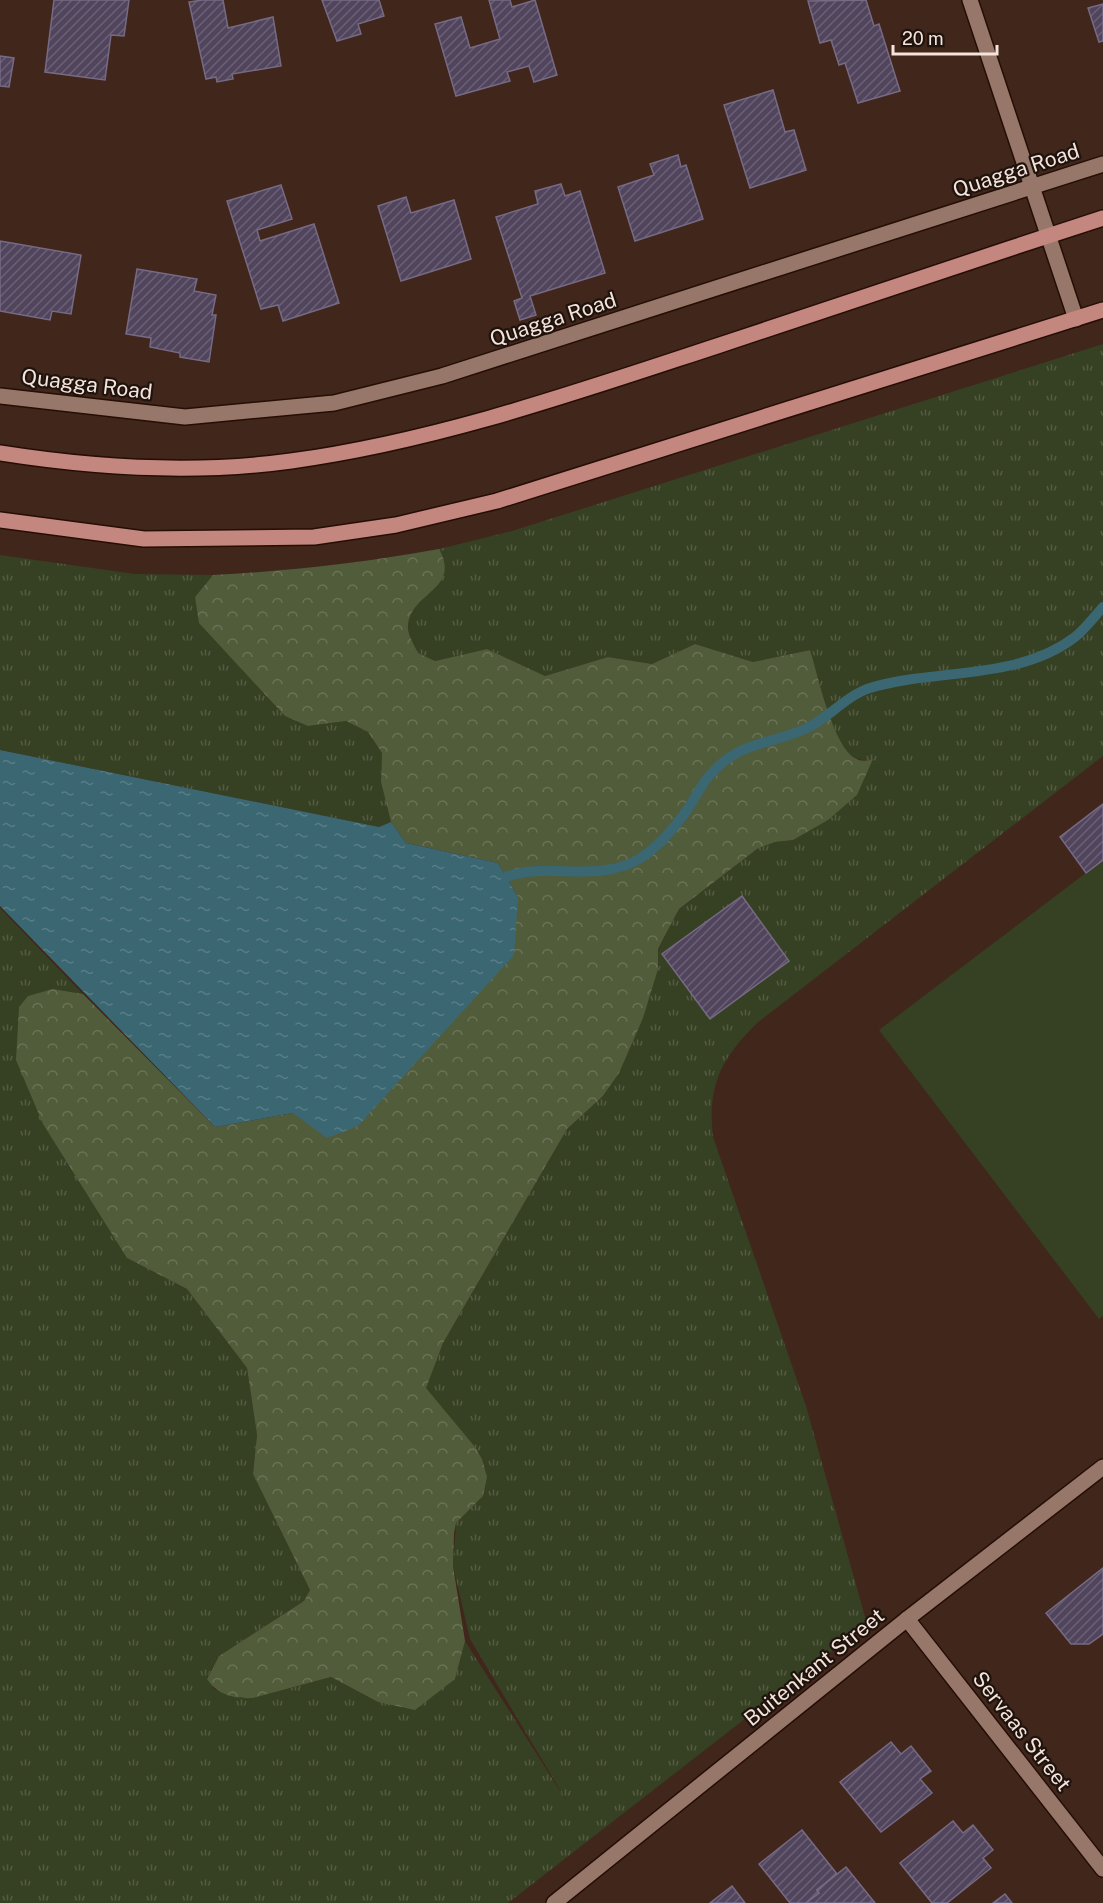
<svg xmlns="http://www.w3.org/2000/svg" width="1103" height="1903" font-family="'Public Sans',sans-serif">
<style>
.grass{fill:url(#grass-tufts)}
.forest{fill:url(#forest-crowns)}
.park{fill:#364022}
.water{fill:url(#water-ripples)}
.lines{fill:none;stroke-linecap:round;stroke-linejoin:round}
.stream{stroke:#3b6773;stroke-width:10}
.building{fill:url(#building-hatch);stroke:#776a85;stroke-width:1.5}
.minor-casing{stroke:#260e05;stroke-width:18}
.major-casing{stroke:#260e05;stroke-width:18}
.minor{stroke:#97776a;stroke-width:15}
.major{stroke:#c3877f;stroke-width:15}
.labels{text-anchor:middle;dominant-baseline:central;stroke-width:4.5;stroke-linejoin:round;paint-order:stroke}
.street-label{font-size:21px;fill:#f5e4dc;stroke:#1f130e}
</style>
<defs>
<pattern id="grass-tufts" width="24" height="20" patternUnits="userSpaceOnUse" patternTransform="scale(1.5)"><rect width="24" height="20" fill="#364022"/><path d="M3 7l-1-3M5 7V3M7 7l1-3M15 17l-1-3M17 17v-4M19 17l1-3" fill="none" stroke="#545b42"/></pattern>
<pattern id="forest-crowns" width="20" height="18" patternUnits="userSpaceOnUse" patternTransform="scale(1.5)"><rect width="20" height="18" fill="#515c3b"/><path d="M2 6a3 3 0 1 1 6 0M12 15a3 3 0 1 1 6 0" fill="none" stroke="#6b7357"/></pattern>
<pattern id="water-ripples" width="26" height="14" patternUnits="userSpaceOnUse" patternTransform="scale(1.5)"><rect width="26" height="14" fill="#3b6773"/><path d="M2 4q2-2 4 0t4 0M15 11q2-2 4 0t4 0" fill="none" stroke="#587d86"/></pattern>
<pattern id="building-hatch" width="6" height="6" patternUnits="userSpaceOnUse" patternTransform="scale(1.5)"><rect width="6" height="6" fill="#51455e"/><path d="M-1 1l2-2M0 6l6-6M5 7l2-2" fill="none" stroke="#6b6074"/></pattern>
</defs>
<rect width="100%" height="100%" fill="#40261b"/>
<g class="grass">
<path d="M 1103,344 L 1103,756 L 757,1023 C 721,1059 707,1085 713,1137 L 806,1406 L 867,1624 L 508,1903 L 0,1903 L 0,908 L 83,994 L 53,989 L 127,1258 L 187,1289 L 247,1368 L 257,1435 L 253,1474 L 310,1590 L 304,1601 L 219,1656 L 207,1678 L 214,1689 L 240,1698 L 253,1698 L 331,1677 L 378,1702 L 455,1679 L 465,1641 L 569,1805 L 470,1639 L 453,1566 L 456,1523 L 483,1496 L 475,1447 L 425,1388 L 443,1343 L 567,1129 L 602,1097 L 658,969 L 658,950 L 679,909 L 757,849 L 775,842 L 793,840 L 872,760 C 859,762 848,756 841,744 C 829,721 818,676 809,650 L 753,662 L 695,644 L 652,664 L 608,657 L 545,676 L 487,649 L 435,661 L 418,653 C 415,646 407,634 408,626 C 410,592 461,590 439,549 L 512,531 Z"/>
<polygon points="0,555 135,574 213,575 195,597 308,726 346,721 368,732 382,753 381,782 391,822 379,827 0,750"/>
</g>
<path class="forest" d="M 439,549 C 462,590 410,592 408,626 C 407,634 415,646 418,653 L 435,661 L 487,649 L 545,676 L 608,657 L 652,664 L 695,644 L 753,662 L 810,650 C 818,675 833,746 855,758 C 861,762 867,761 873,759 L 857,795 L 828,820 L 793,840 L 775,842 L 757,849 L 679,909 L 658,949 L 658,969 L 643,1018 L 619,1073 L 602,1097 L 567,1129 L 443,1343 L 426,1388 L 475,1447 L 482,1459 L 487,1477 L 483,1496 L 456,1523 L 454,1533 L 453,1566 L 465,1641 L 455,1679 L 415,1710 L 378,1702 L 331,1677 L 253,1698 C 235,1699 217,1695 207,1679 L 219,1656 L 304,1601 L 310,1590 L 253,1474 L 257,1435 L 247,1368 L 187,1289 L 127,1258 L 43,1124 L 16,1060 L 19,1007 L 28,996 L 53,989 L 83,994 L 215,1127 L 293,1113 L 518,897 L 498,863 L 406,843 L 391,822 L 381,782 L 382,753 L 368,732 L 346,721 L 308,726 L 285,716 L 199,623 L 195,597 L 213,575 C 289,571 363,563 439,549 Z"/>
<polygon class="park" points="1103,860 1103,1316 1099,1319 879,1030"/>
<polygon class="water" points="0,750 379,827 391,822 406,843 498,863 518,897 514,955 358,1126 327,1138 293,1113 215,1127 0,906"/>
<g class="lines">
<path class="stream" d="M 506,877 C 546,861 596,884 639,859 C 657,848 675,827 687,810 C 695,799 700,786 709,776 C 740,740 767,746 805,729 C 828,719 845,696 870,688 C 936,668 1018,681 1075,637 C 1085,629 1094,617 1103,607"/>
</g>
<g class="building">
<polygon points="54,0 129,0 124,36 111,35 105,80 45,72"/>
<polygon points="202,0 223,0 228,28 273,17 281,66 232,74 233,79 217,82 216,77 206,79 189,2"/>
<polygon points="322,0 379,0 384,16 358,24 361,34 337,41"/>
<polygon points="489,0 510,0 512,7 535,0 557,75 534,82 529,66 507,72 510,81 456,96 435,24 461,17 470,48 500,39"/>
<polygon points="866,0 874,26 879,24 900,91 858,103 845,63 839,65 831,40 820,43 808,1"/>
<polygon points="1103,4 1103,41 1099,42 1088,8"/>
<polygon points="0,56 14,58 9,87 0,86"/>
<polygon points="773,90 785,132 794,130 806,170 750,188 724,105"/>
<polygon points="678,155 681,167 686,165 703,219 635,241 618,187 654,175 650,164"/>
<polygon points="561,184 565,196 580,191 605,273 530,296 536,315 520,320 514,301 522,298 496,217 538,204 535,191"/>
<polygon points="281,185 292,219 257,230 260,241 314,224 339,303 283,321 278,305 261,309 227,201"/>
<polygon points="406,197 411,213 454,200 471,259 401,281 378,206"/>
<polygon points="0,241 81,255 71,314 52,311 50,320 0,311"/>
<polygon points="137,269 197,279 194,291 216,295 212,315 216,315 209,362 180,357 180,353 150,347 151,338 126,334"/>
<polygon points="1103,804 1103,860 1086,873 1060,837"/>
<polygon points="742,896 789,961 710,1019 662,954"/>
<polygon points="1103,1568 1103,1634 1089,1644 1071,1644 1046,1613"/>
<polygon points="891,1742 901,1754 911,1746 931,1771 920,1779 932,1793 881,1832 840,1782"/>
<polygon points="953,1821 963,1833 973,1825 993,1850 983,1858 991,1868 947,1903 932,1903 900,1863"/>
<polygon points="802,1830 837,1874 817,1890 819,1893 806,1903 790,1903 759,1864"/>
<polygon points="846,1867 875,1903 806,1903 819,1893 817,1890"/>
<polygon points="732,1886 745,1903 710,1903"/>
<polygon points="1005,1894 1012,1903 993,1903"/>
</g>
<g class="lines">
<defs>
<g id="minor">
<polyline points="970,0 1076,319"/>
<polyline points="0,396 185,417 334,403 442,376 1103,164"/>
<polyline points="907,1619 1103,1869"/>
<polyline points="554,1903 907,1619 1103,1467"/>
</g>
<g id="major">
<path d="M 0,453 C 95,468 196,474 291,461 C 437,441 577,392 717,346 C 845,303 974,260 1103,218"/>
<polyline points="0,520 144,539 314,537 396,525 497,501 1103,310"/>
</g>
</defs>
<use href="#minor" class="minor-casing"/>
<use href="#major" class="major-casing"/>
<use href="#minor" class="minor"/>
<use href="#major" class="major"/>
</g>
<g class="labels">
<g class="street-label">
<text transform="translate(1016 170) rotate(-18)">Quagga Road</text>
<text transform="translate(553 319) rotate(-18)">Quagga Road</text>
<text transform="translate(87 384) rotate(7)">Quagga Road</text>
<text transform="translate(814 1667) rotate(-39)">Buitenkant Street</text>
<text transform="translate(1022 1731) rotate(52)">Servaas Street</text>
</g>
</g>
<path d="M893 45v9h104v-9" fill="none" stroke="#f5e4dc" stroke-width="3"/>
<text x="902" y="45" font-size="18" fill="#f5e4dc" stroke="#1f130e" stroke-width="4.5" paint-order="stroke">20 m</text>
</svg>
